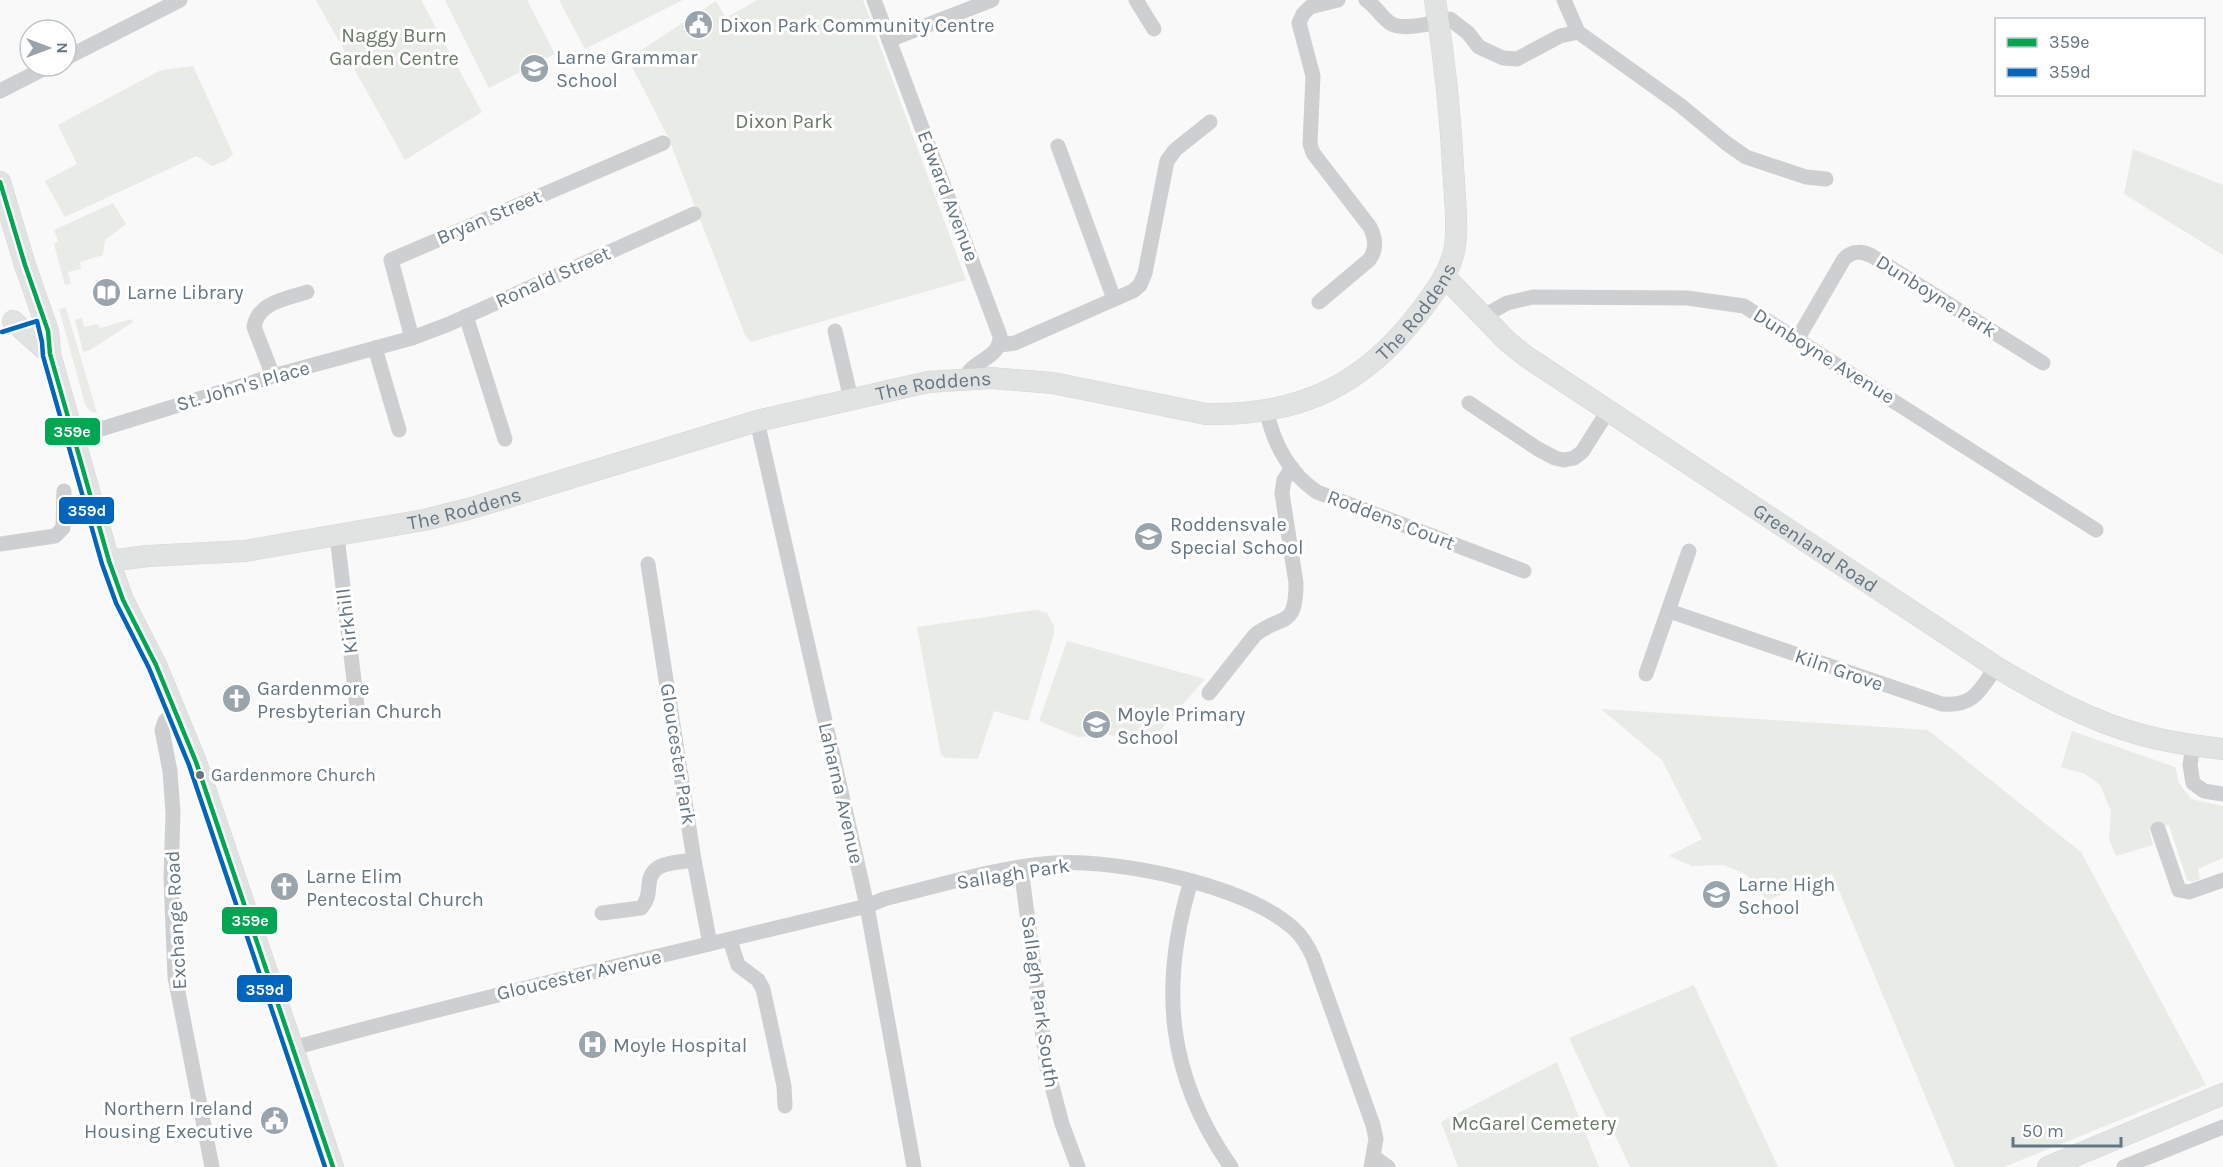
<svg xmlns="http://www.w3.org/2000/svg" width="2223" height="1167" font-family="Karla,sans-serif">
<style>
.green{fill:#e8ebe6}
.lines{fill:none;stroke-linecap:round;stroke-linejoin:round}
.secondary-casing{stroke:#d5d6d7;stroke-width:22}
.street{stroke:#cecfd0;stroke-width:15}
.secondary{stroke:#e1e2e2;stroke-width:21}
.bus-1-casing{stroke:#fff;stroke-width:9}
.bus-2-casing{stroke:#fff;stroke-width:9}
.bus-1{stroke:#00a651;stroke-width:4.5}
.bus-2{stroke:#0065bd;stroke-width:4.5}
.bus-dot{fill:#657683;stroke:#fff;stroke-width:2}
.labels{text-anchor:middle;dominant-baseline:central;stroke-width:6;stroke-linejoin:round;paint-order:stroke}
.bus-label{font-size:18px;fill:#657683;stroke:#fff;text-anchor:start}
.poi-label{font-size:20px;fill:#657683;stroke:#fff;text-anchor:start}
.park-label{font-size:20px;fill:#687a64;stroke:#fff}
.street-label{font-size:20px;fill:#657683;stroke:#fff}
.line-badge{stroke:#fff;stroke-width:2}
.badge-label{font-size:16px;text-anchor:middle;font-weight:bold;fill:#fff}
</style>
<rect width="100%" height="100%" fill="#f9f9f9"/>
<g class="green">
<polygon points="316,0 421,0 482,112 405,160"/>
<polygon points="445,0 527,0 555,54 489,88"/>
<polygon points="559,0 683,0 585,49"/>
<polygon points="757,0 863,0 966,280 751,342 745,335 668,137 628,59 716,1 726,18"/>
<polygon points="193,66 233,154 225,161 212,166 197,156 65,217 45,181 77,164 58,125 161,70"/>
<polygon points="2133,149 2223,185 2223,255 2124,194"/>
<polygon points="113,203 126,224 105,240 103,255 80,262 81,269 68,272 71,284 65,285 54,244 58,241 54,230"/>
<path d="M 66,308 L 97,413 C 91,413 88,409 85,404 L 59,309 Z"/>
<polygon points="82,318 84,327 98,324 100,328 132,319 133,322 90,350 83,352 75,320"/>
<polygon points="1036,610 1047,613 1054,626 1054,634 1028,721 994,711 978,759 946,758 941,755 917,627"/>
<polygon points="1067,641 1205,679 1148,744 1110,735 1078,737 1039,721"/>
<polygon points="1601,709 1928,730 2081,852 2206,1085 2004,1167 1955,1167 1832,874 1766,901 1757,885 1745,874 1724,865 1692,866 1669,856 1702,839 1662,760"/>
<polygon points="2072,731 2175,767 2179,783 2191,799 2223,806 2223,858 2198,869 2200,879 2192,882 2187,880 2169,825 2149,829 2153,845 2116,856 2109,839 2111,811 2100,785 2085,774 2061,767"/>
<polygon points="1694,985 1778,1167 1630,1167 1569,1038"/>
<polygon points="1557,1062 1599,1167 1458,1167 1441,1122"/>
</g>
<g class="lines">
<defs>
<g id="secondary">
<polyline points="0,182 25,265 48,331 50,354 109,561 123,600 156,665 196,762 333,1167"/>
<path id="s1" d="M 1444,276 L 1507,341 L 1524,355 L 1996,667 C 2042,694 2089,721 2142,735 C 2168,742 2196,746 2223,749"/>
<polyline points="13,321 50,354"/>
<path id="s2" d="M 109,561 L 147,556 L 245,551 L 424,520 L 472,508 L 757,421 L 928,382 L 991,378 L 1053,383 L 1206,414 C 1301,416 1365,385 1422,309 C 1436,290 1452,270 1455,245 C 1458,225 1455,202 1454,182 C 1451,121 1445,60 1435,0"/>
<polyline points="2048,1167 2223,1094"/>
</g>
</defs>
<use href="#secondary" class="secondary-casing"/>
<g class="street">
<path d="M 874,0 L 1000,336 C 1000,360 972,359 965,379"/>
<polyline points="1136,0 1154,29"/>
<path d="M 1366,0 C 1376,6 1381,17 1390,23 C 1403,32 1436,22 1450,19 L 1468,33 L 1479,47 L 1503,58 L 1517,59 L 1560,36 L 1578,32"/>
<polyline points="1564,0 1578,32 1680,105 1726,143 1746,157 1806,177 1826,179"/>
<polyline points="889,40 992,0"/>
<polyline points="66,58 180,0"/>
<polyline points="0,91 49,66"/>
<polyline points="1058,146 1114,299"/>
<path d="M 1319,302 L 1369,260 C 1377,250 1376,239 1370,227 L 1313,153 L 1310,144 L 1313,76 L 1299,23 L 1303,14 L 1310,7 L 1338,0"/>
<polyline points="466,316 505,439"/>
<polyline points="1484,316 1507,303 1533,297 1687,298 1744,306 2096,530"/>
<polyline points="835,331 851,399"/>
<polyline points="412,338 391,260 663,143"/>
<path d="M 1798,338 L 1844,259 C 1853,250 1862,251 1872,256 L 2043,363"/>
<polyline points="1000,345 1015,343 1133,291 1140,285 1145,273 1167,161 1175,150 1210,122"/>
<polyline points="375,348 399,430"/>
<path d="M 273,376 L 254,327 C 258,302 286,299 307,292"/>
<polyline points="1469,403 1538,449 1555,458 1564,460 1574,458 1582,452 1608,411"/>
<path d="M 1266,409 C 1273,442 1289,473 1317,492 L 1524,571"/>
<polyline points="757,421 867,906 914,1167"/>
<polyline points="75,437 273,376 412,338 449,324 694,214"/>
<polyline points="337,536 357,706"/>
<polyline points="0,544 55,536 63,528 64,491"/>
<polyline points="648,564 694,860 710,944"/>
<path d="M 1669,611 L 1942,704 C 1974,707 1980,690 1996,667"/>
<polyline points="1646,674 1689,551"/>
<path d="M 1209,693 L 1255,635 C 1281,613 1296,631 1296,583 L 1282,493 L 1284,480 L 1292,468"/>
<polyline points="175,711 165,721 162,730 170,771 173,813 171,878 175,977 212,1167"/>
<polyline points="2193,745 2190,765 2193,783 2204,791 2223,794"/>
<polyline points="2158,829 2179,890 2189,892 2223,880"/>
<polyline points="1021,868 1047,1067 1062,1124 1078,1167"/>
<path d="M 1191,881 C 1159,986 1167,1076 1231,1167"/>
<path d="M 602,913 L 641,908 C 648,900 648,895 649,885 C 650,861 675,863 694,860"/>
<polyline points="730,940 738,965 758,980 763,989 784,1086 785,1106"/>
<path d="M 293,1048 C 483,996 675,953 867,906 L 884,899 C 938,886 998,867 1054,863 C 1118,859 1245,885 1293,928 C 1302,936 1308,946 1313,957 L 1373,1125 L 1376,1139 L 1371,1167"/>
<polyline points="1374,1157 1388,1167"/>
<polyline points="2124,1167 2223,1127"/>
</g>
<use href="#secondary" class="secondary"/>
<defs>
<polyline id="bus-1" points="0,182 25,265 48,331 50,354 109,561 123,600 156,665 196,762 333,1167"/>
<polyline id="bus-2" points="2,332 37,321 42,342 43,356 102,564 116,603 149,668 189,765 325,1167"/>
</defs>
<use href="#bus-1" class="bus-1-casing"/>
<use href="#bus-2" class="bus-2-casing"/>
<use href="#bus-1" class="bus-1"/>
<use href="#bus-2" class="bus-2"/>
</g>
<defs>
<symbol id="civic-disc" viewBox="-11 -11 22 22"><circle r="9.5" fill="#99a4ac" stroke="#fff"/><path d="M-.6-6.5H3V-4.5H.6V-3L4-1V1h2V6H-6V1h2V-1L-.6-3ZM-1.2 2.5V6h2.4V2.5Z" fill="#fff"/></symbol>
<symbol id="school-disc" viewBox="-11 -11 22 22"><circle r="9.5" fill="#99a4ac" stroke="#fff"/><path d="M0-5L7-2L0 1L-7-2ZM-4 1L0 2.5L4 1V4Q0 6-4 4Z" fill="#fff"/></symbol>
<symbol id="library-disc" viewBox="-11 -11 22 22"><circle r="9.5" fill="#99a4ac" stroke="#fff"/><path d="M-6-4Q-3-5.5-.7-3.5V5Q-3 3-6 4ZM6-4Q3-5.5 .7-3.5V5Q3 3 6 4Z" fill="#fff"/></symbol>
<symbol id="church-disc" viewBox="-11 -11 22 22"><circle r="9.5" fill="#99a4ac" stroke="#fff"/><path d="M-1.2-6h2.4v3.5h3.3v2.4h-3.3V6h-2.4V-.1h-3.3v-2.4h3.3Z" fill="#fff"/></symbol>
<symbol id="hospital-disc" viewBox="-11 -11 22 22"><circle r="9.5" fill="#99a4ac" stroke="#fff"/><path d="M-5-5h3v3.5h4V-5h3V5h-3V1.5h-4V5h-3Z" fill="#fff"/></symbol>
</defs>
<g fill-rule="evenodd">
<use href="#civic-disc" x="682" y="8" width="33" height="33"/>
<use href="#school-disc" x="518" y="52" width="33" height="33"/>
<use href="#library-disc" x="90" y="276" width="33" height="33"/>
<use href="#school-disc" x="1132" y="520" width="33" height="33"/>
<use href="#church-disc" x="220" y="682" width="33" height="33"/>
<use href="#school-disc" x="1080" y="708" width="33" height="33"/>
<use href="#church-disc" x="268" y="870" width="33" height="33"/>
<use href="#school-disc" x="1700" y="878" width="33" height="33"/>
<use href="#hospital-disc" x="576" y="1028" width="33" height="33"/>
<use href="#civic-disc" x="258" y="1104" width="33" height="33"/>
</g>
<circle class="bus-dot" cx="200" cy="775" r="5"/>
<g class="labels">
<g class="bus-label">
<text x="211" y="775">Gardenmore Church</text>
</g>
<g class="poi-label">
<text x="720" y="25">Dixon Park Community Centre</text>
<text x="556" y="57">Larne Grammar<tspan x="556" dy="23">School</tspan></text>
<text x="127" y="292">Larne Library</text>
<text x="1170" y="524">Roddensvale<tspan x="1170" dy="23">Special School</tspan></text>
<text x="257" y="688">Gardenmore<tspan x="257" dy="23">Presbyterian Church</tspan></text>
<text x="1117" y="714">Moyle Primary<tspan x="1117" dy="23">School</tspan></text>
<text x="306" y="876">Larne Elim<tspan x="306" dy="23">Pentecostal Church</tspan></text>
<text x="1738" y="884">Larne High<tspan x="1738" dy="23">School</tspan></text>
<text x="613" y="1045">Moyle Hospital</text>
<text x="253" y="1108" text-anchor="end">Northern Ireland<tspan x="253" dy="23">Housing Executive</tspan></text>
</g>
<g class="park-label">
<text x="394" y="35">Naggy Burn<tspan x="394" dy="23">Garden Centre</tspan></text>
<text x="784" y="121">Dixon Park</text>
<text x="1534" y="1123">McGarel Cemetery</text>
</g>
<g class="street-label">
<text transform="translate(948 196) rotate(69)">Edward Avenue</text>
<text transform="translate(489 217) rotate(-23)">Bryan Street</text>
<text transform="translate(553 277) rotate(-24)">Ronald Street</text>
<text transform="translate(1936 296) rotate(32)">Dunboyne Park</text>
<text stroke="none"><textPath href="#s2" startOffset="1368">The Roddens</textPath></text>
<text transform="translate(1824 356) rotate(32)">Dunboyne Avenue</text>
<text transform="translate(243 386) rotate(-16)">St. John's Place</text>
<text stroke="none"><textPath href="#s2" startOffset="846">The Roddens</textPath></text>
<text stroke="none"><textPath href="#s2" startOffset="360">The Roddens</textPath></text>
<text transform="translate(1391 520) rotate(21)">Roddens Court</text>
<text stroke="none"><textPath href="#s1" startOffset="462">Greenland Road</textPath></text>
<text transform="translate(347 621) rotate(-97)">Kirkhill</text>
<text transform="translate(1839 670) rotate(19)">Kiln Grove</text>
<text transform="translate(678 754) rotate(81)">Gloucester Park</text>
<text transform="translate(841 793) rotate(77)">Laharna Avenue</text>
<text transform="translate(1013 874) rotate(-9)">Sallagh Park</text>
<text transform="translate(176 920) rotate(-93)">Exchange Road</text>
<text transform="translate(579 975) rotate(-13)">Gloucester Avenue</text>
<text transform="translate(1040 1002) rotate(82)">Sallagh Park South</text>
</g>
</g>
<g class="line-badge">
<rect x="44" y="417" width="57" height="29" rx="6" fill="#00a651"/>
<rect x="58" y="496" width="57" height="29" rx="6" fill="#0065bd"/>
<rect x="221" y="906" width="57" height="29" rx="6" fill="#00a651"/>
<rect x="236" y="974" width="57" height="29" rx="6" fill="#0065bd"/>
</g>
<g class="badge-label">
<text x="72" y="437">359e</text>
<text x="87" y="516">359d</text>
<text x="250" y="926">359e</text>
<text x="265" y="995">359d</text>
</g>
<rect x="1995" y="18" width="210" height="78" fill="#ffffff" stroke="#c1c8cd" stroke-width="1.5"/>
<rect x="2007" y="38" width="30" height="9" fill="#00a651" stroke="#c1c8cd" stroke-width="1.5"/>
<text x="2049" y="48" font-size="18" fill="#657683">359e</text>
<rect x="2007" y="68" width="30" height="9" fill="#0065bd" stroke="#c1c8cd" stroke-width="1.5"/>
<text x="2049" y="78" font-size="18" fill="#657683">359d</text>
<g transform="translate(48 48) rotate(90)"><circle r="28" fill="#ffffff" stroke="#c1c8cd" stroke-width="1.5"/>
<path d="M0-4.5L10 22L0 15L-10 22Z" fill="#99a4ac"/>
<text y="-9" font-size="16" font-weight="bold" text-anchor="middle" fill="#657683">N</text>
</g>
<path d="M2013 1137v9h108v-9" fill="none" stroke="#657683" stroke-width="3"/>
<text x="2022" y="1137" font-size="18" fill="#657683" stroke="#ffffff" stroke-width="4.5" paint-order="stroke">50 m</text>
</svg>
